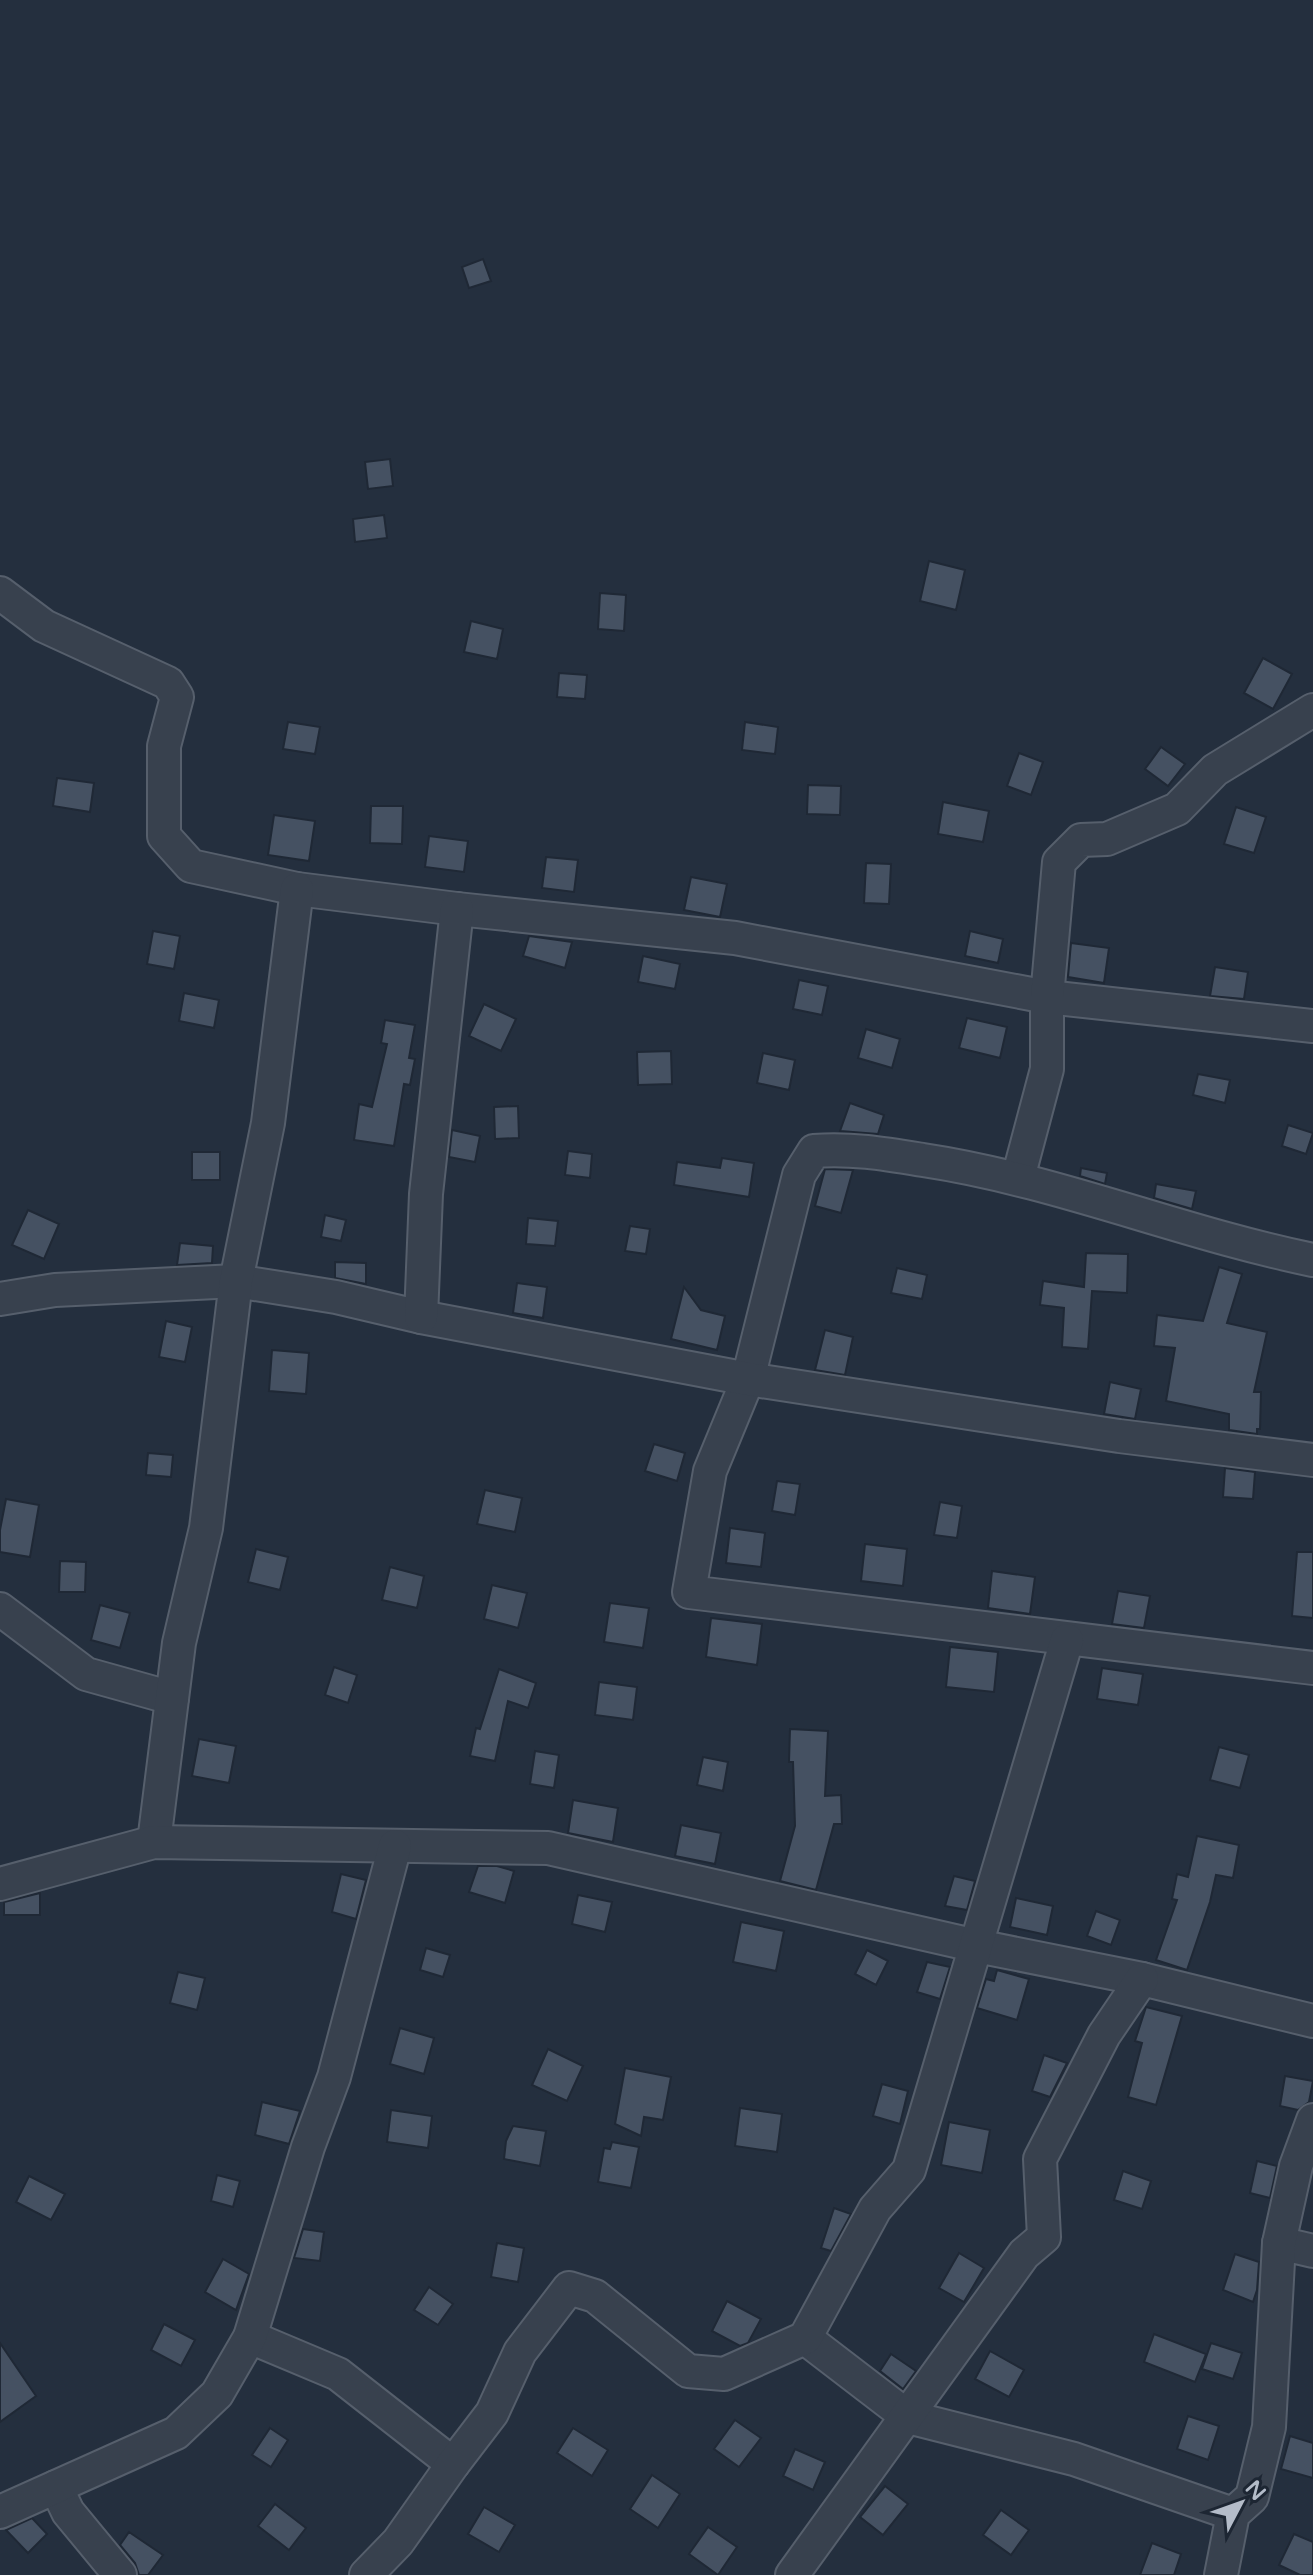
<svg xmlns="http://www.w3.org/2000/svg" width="1313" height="2575" font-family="'Varela Round',sans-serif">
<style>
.building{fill:#455162;stroke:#1f2835;stroke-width:2}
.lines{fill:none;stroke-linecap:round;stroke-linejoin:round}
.minor-casing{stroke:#565f6c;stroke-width:36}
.minor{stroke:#38414e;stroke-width:32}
</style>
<rect width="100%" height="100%" fill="#242f3e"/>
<g class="building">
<polygon points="483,259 491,281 469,288 462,267"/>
<polygon points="390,459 393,486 368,489 365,462"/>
<polygon points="384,515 387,538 355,542 353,519"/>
<polygon points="929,561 965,570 956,610 920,601"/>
<polygon points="600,593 626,595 624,631 598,629"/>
<polygon points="471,621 503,629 497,659 464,652"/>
<polygon points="1263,658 1292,674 1273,709 1244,693"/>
<polygon points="559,673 587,675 585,699 557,697"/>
<polygon points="288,722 320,727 315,754 283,749"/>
<polygon points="745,722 778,727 775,754 742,750"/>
<polygon points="1161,747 1185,764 1168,786 1145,769"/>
<polygon points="1019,753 1043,762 1031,795 1007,786"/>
<polygon points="57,778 94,783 90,812 53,806"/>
<polygon points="808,785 841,786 840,815 807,814"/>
<polygon points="943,802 989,811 983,842 938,834"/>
<polygon points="371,806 403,806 402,844 370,843"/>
<polygon points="1236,807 1266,817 1254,853 1224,844"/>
<polygon points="274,815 315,821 309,861 268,855"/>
<polygon points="429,836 468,841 464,872 425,867"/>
<polygon points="546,857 578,860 574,892 542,888"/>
<polygon points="866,863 891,864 889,904 864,903"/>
<polygon points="691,877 727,884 720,917 684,910"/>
<polygon points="153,931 180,936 174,969 147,964"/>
<polygon points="970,931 1003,939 998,963 965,956"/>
<polygon points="529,936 572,942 565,968 523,956"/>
<polygon points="1071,943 1109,948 1104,983 1068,977"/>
<polygon points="643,956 680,964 675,989 638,982"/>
<polygon points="1215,967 1248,972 1244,999 1210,996"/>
<polygon points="799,980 828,986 822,1015 793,1009"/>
<polygon points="184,993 219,1000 214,1028 179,1021"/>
<polygon points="484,1004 516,1019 501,1051 469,1036"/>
<polygon points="967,1018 1007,1027 1000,1058 959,1048"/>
<polygon points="385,1020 415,1025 409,1058 415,1059 410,1085 404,1084 394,1146 354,1140 359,1104 372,1107 387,1044 381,1043"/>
<polygon points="866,1029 900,1039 892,1068 858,1058"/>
<polygon points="671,1051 672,1084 638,1085 637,1052"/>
<polygon points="763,1053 795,1060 789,1090 757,1083"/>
<polygon points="1198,1074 1230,1080 1225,1103 1193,1095"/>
<polygon points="850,1103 884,1115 878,1134 840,1131"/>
<polygon points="518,1106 519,1138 495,1139 494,1107"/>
<polygon points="1288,1125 1313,1133 1306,1154 1282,1146"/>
<polygon points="452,1130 480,1136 475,1162 449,1157"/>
<polygon points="568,1151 592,1154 590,1178 565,1175"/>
<rect x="192" y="1152" width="28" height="28"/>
<polygon points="722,1158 754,1163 749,1197 674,1185 677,1162 720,1168"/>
<polygon points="1081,1168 1107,1173 1105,1184 1080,1176"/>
<polygon points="825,1169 853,1170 841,1213 815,1206"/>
<polygon points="1156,1184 1196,1191 1192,1209 1154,1198"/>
<polygon points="28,1210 59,1224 44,1259 12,1245"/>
<polygon points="325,1215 346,1220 341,1241 321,1237"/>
<polygon points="528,1218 558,1221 555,1246 526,1244"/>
<polygon points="630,1226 650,1229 646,1254 625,1251"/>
<polygon points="180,1243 213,1246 212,1263 177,1265"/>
<polygon points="1086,1253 1128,1254 1127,1293 1092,1291 1088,1349 1062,1347 1064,1308 1040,1305 1043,1281 1084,1287"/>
<polygon points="335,1262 366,1263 366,1284 335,1278"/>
<polygon points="1219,1267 1242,1274 1227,1323 1267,1332 1254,1392 1261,1392 1260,1429 1257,1429 1257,1434 1229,1430 1229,1414 1166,1401 1175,1348 1154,1346 1157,1315 1203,1321"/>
<polygon points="897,1268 927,1275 922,1299 891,1293"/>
<polygon points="517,1283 547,1287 543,1318 513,1313"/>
<polygon points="684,1287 701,1310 725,1316 717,1350 671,1339"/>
<polygon points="166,1321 192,1327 185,1362 159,1357"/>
<polygon points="825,1330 853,1337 845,1375 815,1370"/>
<polygon points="272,1350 309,1353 306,1394 269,1391"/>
<polygon points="1110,1382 1141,1389 1135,1419 1104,1414"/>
<polygon points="654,1444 685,1453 677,1481 645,1471"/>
<polygon points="148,1453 173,1455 171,1477 146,1475"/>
<polygon points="1225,1468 1255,1472 1253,1499 1223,1497"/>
<polygon points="777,1481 800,1484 795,1515 772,1511"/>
<polygon points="485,1490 522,1498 515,1532 477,1524"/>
<polygon points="6,1499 39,1505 30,1557 0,1552 0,1530"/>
<polygon points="940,1502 962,1506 957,1538 934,1535"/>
<polygon points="730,1528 765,1533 761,1567 726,1563"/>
<polygon points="865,1544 907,1549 903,1586 861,1581"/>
<polygon points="256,1549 288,1557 280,1590 248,1582"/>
<polygon points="1297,1552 1313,1552 1313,1618 1292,1616"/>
<polygon points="60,1561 86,1562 85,1592 59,1592"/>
<polygon points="390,1567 424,1576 417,1608 382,1600"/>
<polygon points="992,1571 1035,1577 1030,1614 988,1608"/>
<polygon points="492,1585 527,1593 518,1628 484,1619"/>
<polygon points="1118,1591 1150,1596 1144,1628 1112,1624"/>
<polygon points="610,1603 649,1608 643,1648 604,1642"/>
<polygon points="100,1605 130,1613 120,1648 91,1640"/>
<polygon points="711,1618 762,1624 757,1665 706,1657"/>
<polygon points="950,1647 998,1652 994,1692 946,1687"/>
<polygon points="334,1667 357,1675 348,1703 325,1695"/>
<polygon points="1102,1668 1143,1674 1138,1705 1097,1699"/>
<polygon points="499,1669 536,1683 528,1708 508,1701 495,1761 470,1756 476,1728 480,1729"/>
<polygon points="599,1682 637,1687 633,1720 595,1715"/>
<polygon points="790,1729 828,1731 825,1796 841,1795 842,1824 834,1824 816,1890 780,1881 795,1826 793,1762 789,1762"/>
<polygon points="199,1739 236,1746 229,1783 192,1776"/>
<polygon points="1219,1747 1249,1755 1240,1788 1210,1780"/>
<polygon points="535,1751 559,1755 554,1788 530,1784"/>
<polygon points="703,1757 728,1762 723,1791 697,1785"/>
<polygon points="573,1800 618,1808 613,1842 568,1833"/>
<polygon points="681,1825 721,1833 715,1864 675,1856"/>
<polygon points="1197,1836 1239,1845 1233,1878 1216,1875 1210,1902 1187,1970 1156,1960 1177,1900 1172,1899 1177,1874 1188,1877"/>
<polygon points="478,1866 497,1866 514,1871 505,1903 469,1892"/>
<polygon points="341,1874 366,1880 356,1919 332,1912"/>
<polygon points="954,1876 975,1881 967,1910 945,1906"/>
<polygon points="40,1893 40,1915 4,1915 4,1902"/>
<polygon points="578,1895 612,1902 605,1932 572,1924"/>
<polygon points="1016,1898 1053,1906 1047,1935 1010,1927"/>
<polygon points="1096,1911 1120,1920 1111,1945 1087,1936"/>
<polygon points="741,1922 784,1931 776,1971 733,1962"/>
<polygon points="426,1948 450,1955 443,1977 420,1970"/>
<polygon points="867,1950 888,1961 876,1985 855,1974"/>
<polygon points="927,1962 950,1967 940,1999 917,1992"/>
<polygon points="997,1970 1029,1979 1017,2020 977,2008 986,1979 994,1981"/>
<polygon points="178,1972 205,1978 197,2010 170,2003"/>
<polygon points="1146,2007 1182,2016 1156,2105 1128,2097 1142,2043 1135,2041"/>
<polygon points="400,2028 434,2038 424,2074 390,2064"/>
<polygon points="548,2049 583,2066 567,2101 532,2085"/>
<polygon points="1044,2055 1067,2063 1050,2097 1032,2091"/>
<polygon points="625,2068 671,2077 663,2120 644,2117 641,2136 615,2124"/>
<polygon points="1285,2076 1313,2081 1309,2102 1298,2110 1280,2106"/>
<polygon points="882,2084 908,2091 900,2124 873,2116"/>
<polygon points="262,2102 300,2111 289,2144 255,2135"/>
<polygon points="740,2108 782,2114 777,2152 735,2146"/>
<polygon points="391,2110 432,2116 428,2148 387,2142"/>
<polygon points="949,2122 990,2130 982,2173 941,2165"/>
<polygon points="513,2126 546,2131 540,2166 504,2159 506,2141"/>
<polygon points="612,2142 639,2147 631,2188 598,2182 604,2148 610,2149"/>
<polygon points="1257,2161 1277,2166 1270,2198 1250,2193"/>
<polygon points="1123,2171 1151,2181 1142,2209 1114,2200"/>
<polygon points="217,2175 240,2181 233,2207 211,2201"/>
<polygon points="29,2176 65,2194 51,2220 16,2202"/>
<polygon points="834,2208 851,2214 831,2251 821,2248"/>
<polygon points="303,2229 324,2232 320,2261 294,2258"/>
<polygon points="497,2243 524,2248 518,2282 491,2277"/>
<polygon points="959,2253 984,2268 964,2302 939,2288"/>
<polygon points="1235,2254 1259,2262 1257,2290 1253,2302 1223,2290"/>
<polygon points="223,2259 249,2274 236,2310 205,2292"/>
<polygon points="429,2287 453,2304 438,2325 414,2310"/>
<polygon points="727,2301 761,2319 748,2343 740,2346 712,2331"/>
<polygon points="164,2324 195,2340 181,2366 151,2350"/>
<polygon points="1154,2334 1206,2354 1195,2382 1144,2362"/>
<polygon points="0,2343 36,2396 0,2422"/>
<polygon points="1211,2343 1242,2353 1233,2379 1202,2369"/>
<polygon points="990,2351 1024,2370 1009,2397 975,2379"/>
<polygon points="891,2354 916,2371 903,2389 880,2371"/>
<polygon points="1188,2416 1219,2426 1208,2460 1177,2449"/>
<polygon points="735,2420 761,2438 739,2467 714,2449"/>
<polygon points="270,2428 288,2440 271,2467 252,2455"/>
<polygon points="573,2428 608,2450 592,2476 557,2453"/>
<polygon points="1290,2436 1313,2443 1313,2478 1281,2469"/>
<polygon points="795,2449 825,2462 813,2490 783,2476"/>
<polygon points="652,2475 680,2494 658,2528 630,2509"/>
<polygon points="885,2486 908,2504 883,2535 860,2517"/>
<polygon points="275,2504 306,2528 289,2550 258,2526"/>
<polygon points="484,2507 515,2525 499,2552 468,2534"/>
<polygon points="1001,2510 1029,2530 1011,2555 983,2535"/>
<polygon points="32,2518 47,2534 28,2553 6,2530"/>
<polygon points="708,2527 737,2547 718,2575 689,2554"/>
<polygon points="129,2532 163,2555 148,2575 139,2575 135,2563 120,2545"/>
<polygon points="1294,2534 1313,2542 1313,2575 1300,2575 1279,2565"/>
<polygon points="1152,2543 1181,2554 1174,2575 1140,2575"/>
</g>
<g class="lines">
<defs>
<g id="minor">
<polyline points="0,593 44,626 168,683 177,697 164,746 164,836 191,866 297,889 457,909 735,938 1047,997 1313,1026"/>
<polyline points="1018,1178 1047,1069 1047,997 1059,862 1081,840 1107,839 1177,809 1215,770 1313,710"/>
<path d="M 1313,1260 C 1181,1233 1056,1180 923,1160 C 886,1154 851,1148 814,1151 L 799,1175 L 748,1379 L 710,1471 L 689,1592 L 1313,1668"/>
<polyline points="0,1299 55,1290 236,1281 336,1297 421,1317 748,1379 1119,1436 1313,1460"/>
<polyline points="421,1317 426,1194 457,909"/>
<polyline points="0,1609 86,1674 172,1698"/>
<polyline points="154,1842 179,1643 206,1528 236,1281 268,1123 297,889"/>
<polyline points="0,1884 154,1842 548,1848 977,1946 1142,1979 1313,2021"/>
<polyline points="1279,2243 1313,2251"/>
<polyline points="250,2337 338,2374 453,2464"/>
<polyline points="805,2338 908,2417 1074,2459 1233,2514"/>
<polyline points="56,2487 68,2512 120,2575"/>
<polyline points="0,2512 176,2433 217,2394 250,2337 308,2147 334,2077 395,1846"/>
<polyline points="366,2575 398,2542 453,2464 492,2413 520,2352 569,2288 595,2296 688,2371 724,2374 805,2338 875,2209 909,2170 1067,1640"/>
<polyline points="792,2575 1024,2254 1044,2237 1040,2159 1104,2035 1142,1979"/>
<polyline points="1221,2575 1233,2514 1252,2497 1269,2427 1279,2243 1296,2166 1313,2120"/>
</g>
</defs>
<use href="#minor" class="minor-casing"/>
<use href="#minor" class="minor"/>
</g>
<g transform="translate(1241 2503) rotate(49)" stroke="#1d2633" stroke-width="6" paint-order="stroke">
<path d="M0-6L14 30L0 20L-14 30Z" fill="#b4bcc9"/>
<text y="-12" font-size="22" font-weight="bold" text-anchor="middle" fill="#b4bcc9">N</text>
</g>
</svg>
